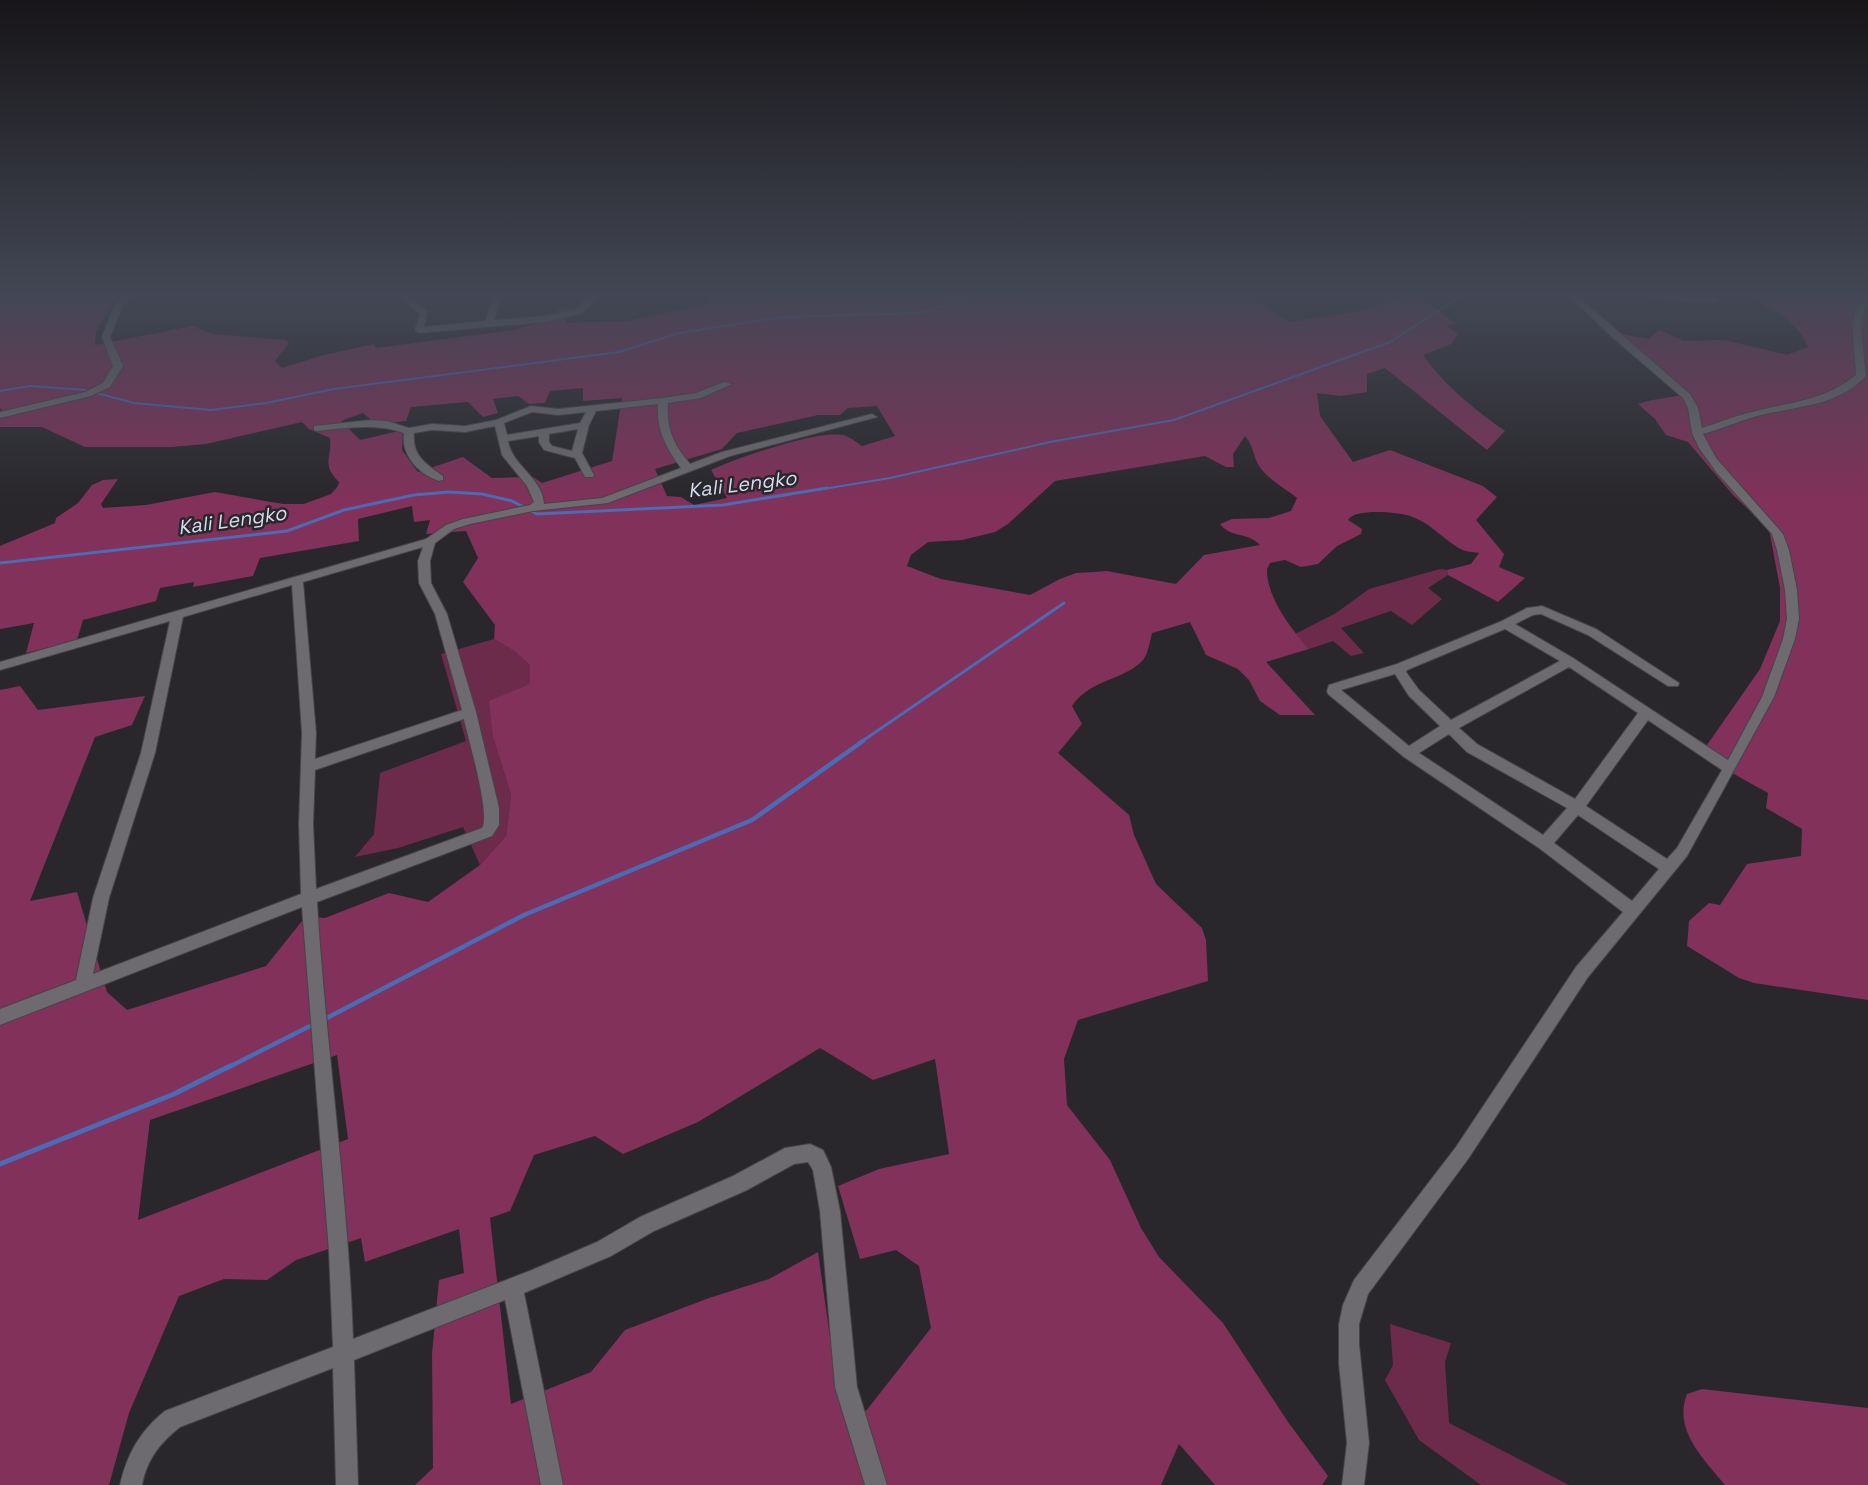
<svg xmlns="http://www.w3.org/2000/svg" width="1868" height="1485" font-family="'Space Grotesk',sans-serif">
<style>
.green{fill:#6d2b4c}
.forest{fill:#81315a;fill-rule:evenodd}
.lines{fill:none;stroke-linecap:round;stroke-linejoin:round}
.stream-far3{stroke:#4b6bb4;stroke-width:2}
.stream-far2{stroke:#4b6bb4;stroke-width:3}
.stream-far1{stroke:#4b6bb4;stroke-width:4.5}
.stream{stroke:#4b6bb4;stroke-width:5}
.minor-casing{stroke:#464447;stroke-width:2}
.minor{fill:#6d6b6f;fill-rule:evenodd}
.labels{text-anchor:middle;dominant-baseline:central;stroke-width:5;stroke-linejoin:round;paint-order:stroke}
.far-water-label{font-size:20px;font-style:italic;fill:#d3ddf1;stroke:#29272b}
</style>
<rect width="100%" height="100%" fill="#29272b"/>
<g class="green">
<polygon points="1440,569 1447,570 1448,575 1428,588 1442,599 1412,625 1391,611 1341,628 1364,653 1351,656 1333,641 1309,649 1295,634 1336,613 1369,589"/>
<polygon points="494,639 514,651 530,665 530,685 493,737 511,795 506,836 480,865 463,827 398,848 355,857 374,834 380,773 466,741 441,654"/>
<polygon points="1390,1324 1451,1343 1445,1362 1449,1423 1569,1485 1481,1485 1419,1440 1385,1380 1393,1365"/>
</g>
<g class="forest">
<path d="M 0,293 L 148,293 L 114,301 L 96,331 L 95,345 L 193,326 L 212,334 L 286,340 L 289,343 L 275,361 L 282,368 L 324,355 L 374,344 L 376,348 L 513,330 L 547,321 L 559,308 L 570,308 L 566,323 L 628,321 L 709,304 L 710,298 L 772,293 L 1245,293 L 1290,322 L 1359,311 L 1415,293 L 1456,324 L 1447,326 L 1458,334 L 1451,344 L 1423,355 C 1446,387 1473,408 1505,431 L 1487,450 L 1385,368 L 1367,374 L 1367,392 L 1341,396 L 1317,393 L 1320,416 L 1353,462 L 1390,450 L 1483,486 L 1497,497 L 1476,520 L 1504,554 L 1499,567 L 1525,578 L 1498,602 L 1448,575 L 1447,570 L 1471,564 L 1479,553 C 1472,552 1462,551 1457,547 C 1441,537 1429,522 1410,516 C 1398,512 1354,508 1348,520 L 1362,529 L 1361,534 L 1337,546 L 1318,564 L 1301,567 L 1285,560 L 1270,563 L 1267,569 C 1266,596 1291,629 1309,649 L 1266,662 L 1315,715 L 1280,715 L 1260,701 L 1249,680 L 1238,669 L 1206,655 L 1190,622 L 1152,633 C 1150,641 1148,654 1143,660 C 1124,681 1091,678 1072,706 L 1082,724 L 1058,753 L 1129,815 L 1134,835 L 1156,884 L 1202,928 L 1206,940 L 1208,981 L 1078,1020 L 1064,1059 L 1067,1105 L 1110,1160 L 1141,1228 L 1159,1257 L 1223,1323 L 1288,1422 L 1328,1476 L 1322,1485 L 1215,1485 L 1179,1444 L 1161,1485 L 415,1485 L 433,1468 L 432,1354 L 439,1280 L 464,1273 L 459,1229 L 365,1262 L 361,1238 L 296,1260 L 267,1280 L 224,1279 L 179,1296 L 129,1413 L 109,1485 L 0,1485 L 0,690 L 20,686 L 38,710 L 145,696 L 132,725 L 95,737 L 30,901 L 77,892 L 107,992 L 127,1010 L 266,966 L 306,916 L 325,918 L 389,893 L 428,902 L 480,865 L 506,836 L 511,795 L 493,737 L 489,701 L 530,684 L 530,665 L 514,651 L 494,639 L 495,625 L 463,582 L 478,558 L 466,531 L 426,534 L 430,520 L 414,522 L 412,506 L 358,519 L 359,541 L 260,558 L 253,576 L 193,587 L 194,582 L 160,588 L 156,601 L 83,620 L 77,640 L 26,653 L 34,623 L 0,629 L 0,546 L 55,523 L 56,518 L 78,503 L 92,485 L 103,480 L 118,479 L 101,504 L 103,508 L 146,505 L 215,492 L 283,504 L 304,504 L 331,494 L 338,486 L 339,482 C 321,464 332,459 330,438 L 309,429 L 302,422 L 206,444 L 172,447 L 85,447 L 42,427 L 0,427 L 0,416 L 3,411 L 0,408 ZM 583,388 L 583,401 L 622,398 L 612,461 L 542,483 L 533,477 L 492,478 L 463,457 L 418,472 L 402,450 L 403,430 L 360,440 L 341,421 L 363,413 L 376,424 L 406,421 L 411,407 L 468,402 L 483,417 L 498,413 L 493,399 L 518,396 L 529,404 L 545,403 L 550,391 ZM 877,406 L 895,436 L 862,446 C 857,443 852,438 846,436 C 823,427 735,459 711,470 L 727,498 L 694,505 L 681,497 L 667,496 L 655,469 L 722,449 L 737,433 L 818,415 L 840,415 L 848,408 ZM 1245,436 C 1254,445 1253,460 1262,470 C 1271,481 1286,489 1297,498 L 1291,511 L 1269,518 L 1232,519 L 1220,524 C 1232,539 1247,531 1260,545 L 1204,555 L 1176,584 L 1107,571 L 1094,572 L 1076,573 L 1060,579 L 1030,595 L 941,579 L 907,566 L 911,555 L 928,542 L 962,540 L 995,532 L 1008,524 L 1055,481 L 1205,456 L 1226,467 L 1234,467 L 1233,454 ZM 820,1048 L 873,1080 L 935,1059 L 949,1154 L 879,1169 L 838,1186 L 860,1259 L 896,1250 L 919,1266 L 931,1328 L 866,1411 L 839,1401 L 818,1252 L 769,1279 L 709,1298 L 625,1330 L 591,1372 L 511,1404 L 490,1218 L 510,1211 L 534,1155 L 595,1136 L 623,1154 L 698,1122 ZM 337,1055 L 348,1139 L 138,1220 L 150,1120 Z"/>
<path d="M 1760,293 L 1868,293 L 1868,1000 L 1754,983 L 1739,978 L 1687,946 L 1689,921 L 1709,903 L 1720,905 L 1747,864 L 1801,856 L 1802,829 L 1766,808 L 1768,793 L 1700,755 L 1760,669 L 1780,621 L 1780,588 L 1769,529 L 1733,495 L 1688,442 L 1666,435 L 1655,419 L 1638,404 C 1655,398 1670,398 1688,394 L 1674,381 L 1660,379 L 1609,336 L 1621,334 L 1649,339 L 1659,330 L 1684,341 L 1724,340 L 1787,355 L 1808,347 C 1798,324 1782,314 1760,303 L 1757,295 Z"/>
<path d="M 1702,1389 L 1868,1408 L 1868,1485 L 1725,1485 C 1703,1458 1673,1430 1687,1394 Z"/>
</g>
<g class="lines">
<g class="stream-far3">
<polyline points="0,391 30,386 85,390 134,403 211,410 266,403 334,389 619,352 679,333 782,317 920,313 985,293"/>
<polyline points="817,490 890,478 1050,442 1174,420 1390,342 1466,293"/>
</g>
<g class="stream-far2">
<polyline points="0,563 287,531 344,510 414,495 449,492 482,494 512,501 537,514 723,505 827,488"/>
<polyline points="861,742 1064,603"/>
</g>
<g class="stream-far1">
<polyline points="323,1020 524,915 752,820 863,741"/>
<polyline points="227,1068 316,1023"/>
</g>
<polyline class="stream" points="0,1164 174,1094 230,1066"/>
<defs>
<g id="minor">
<polygon points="126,293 134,293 122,307 110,337 123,366 110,387 91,396 0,418 0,412 85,392 103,383 113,366 102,337 114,306"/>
<polygon points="395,293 403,293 427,311 424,327 485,321 495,293 503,293 494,320 546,316 577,309 589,295 579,295 578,293 637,293 633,295 598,295 583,313 546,322 419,333 415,330 420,314"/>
<path d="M 1566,293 L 1574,293 L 1690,394 L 1698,408 L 1702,428 C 1720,422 1737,415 1756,411 C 1795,401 1823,401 1856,375 C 1856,352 1847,325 1859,304 L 1868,303 L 1868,307 L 1865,308 L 1861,329 L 1866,376 C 1837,407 1795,406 1757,416 C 1739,421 1721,429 1703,434 L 1716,458 L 1783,534 L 1789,550 L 1797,590 L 1799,619 L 1795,639 L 1774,697 L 1687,856 L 1588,977 L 1468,1159 L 1368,1294 L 1359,1324 L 1359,1344 L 1369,1443 L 1364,1485 L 1342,1485 L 1347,1443 L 1339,1364 L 1339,1324 L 1343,1305 L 1354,1280 L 1456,1147 L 1576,967 L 1623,912 L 1539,848 L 1404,757 L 1328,694 L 1327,691 L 1329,685 L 1397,664 L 1502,621 L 1527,608 L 1542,606 L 1596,629 L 1679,683 L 1678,686 L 1668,686 L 1588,635 L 1541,614 L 1533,615 L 1515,624 L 1573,658 L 1728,760 L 1762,697 L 1783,639 L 1787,619 L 1785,590 L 1777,550 L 1772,534 L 1717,473 L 1699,448 L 1692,433 L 1688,408 L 1683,398 L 1610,335 ZM 1505,629 L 1560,661 L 1451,720 L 1419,690 L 1406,672 L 1407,670 ZM 1569,667 L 1638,713 L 1575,799 L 1477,744 L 1459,728 ZM 1395,674 L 1409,696 L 1440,726 L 1409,746 L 1341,690 ZM 1648,720 L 1722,770 L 1677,848 L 1667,859 L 1586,806 ZM 1449,734 L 1467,752 L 1567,808 L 1543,835 L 1419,753 ZM 1578,815 L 1659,869 L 1632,901 L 1554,843 Z"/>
<path d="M 1644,293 L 1703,297 L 1698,293 L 1707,293 L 1717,300 C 1707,306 1655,299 1644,293 Z"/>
<path d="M 724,382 L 732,384 L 701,398 L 668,403 C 666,429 674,445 690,464 L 722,452 L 872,414 L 877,417 L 730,456 L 608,503 L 533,511 L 470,524 L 454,529 L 435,543 L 430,561 L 431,583 L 447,614 L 476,712 L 499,808 L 499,825 L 492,836 L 317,902 C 326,1048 348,1193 353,1339 L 532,1270 L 597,1242 L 640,1217 L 733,1176 L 785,1148 L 810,1144 L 823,1150 L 831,1167 L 840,1211 L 857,1387 L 887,1485 L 865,1485 L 835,1387 L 820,1211 L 813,1170 L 808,1162 L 794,1164 L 747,1190 L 654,1231 L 611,1256 L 524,1293 L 563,1485 L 541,1485 L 505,1300 L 354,1360 L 358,1485 L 336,1485 L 333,1368 L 180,1427 C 160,1443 147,1459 142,1485 L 120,1485 C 127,1454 140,1431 165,1411 L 333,1347 L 329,1252 L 302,907 L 0,1025 L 0,1009 L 76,980 L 93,898 L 141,753 L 170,621 L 0,670 L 0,662 L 426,539 L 446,525 L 463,519 L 530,505 L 534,502 L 527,486 L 502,455 L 495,426 L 465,432 L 432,430 L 414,433 C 412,456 426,464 443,476 L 443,480 L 439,481 C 418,474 401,455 404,433 C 375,423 347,428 317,431 L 314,430 L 314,426 L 371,420 L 387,421 L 409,428 L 432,424 L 465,426 L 496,420 L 531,406 L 558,409 L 663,398 L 696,393 ZM 658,404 C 656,430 666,448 681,468 L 602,498 L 544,504 C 543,478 512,466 508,441 L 539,436 L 539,442 L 544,450 L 575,458 L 585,477 L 593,477 L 594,475 L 582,453 L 589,425 L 596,411 ZM 532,412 L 558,415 L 586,412 L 580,423 L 507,435 L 504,423 ZM 578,429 L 572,451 L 552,446 L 549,442 L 549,434 ZM 423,547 L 418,561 L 419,583 L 435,614 L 462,710 L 315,759 L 316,733 L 303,582 ZM 292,585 L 302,733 L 299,824 L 301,894 L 93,974 L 109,898 L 155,753 L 183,617 ZM 464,719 C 468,738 491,815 482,828 L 316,889 L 313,824 L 315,770 Z"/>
</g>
</defs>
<use href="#minor" class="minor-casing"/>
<use href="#minor" class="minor"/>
</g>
<linearGradient id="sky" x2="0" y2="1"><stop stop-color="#171518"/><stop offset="0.59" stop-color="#434755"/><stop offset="1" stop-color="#434755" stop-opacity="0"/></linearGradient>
<rect width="1868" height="500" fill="url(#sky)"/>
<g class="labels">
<g class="far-water-label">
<text transform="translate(742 484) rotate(-7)">Kali Lengko</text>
<text transform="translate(232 520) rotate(-8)">Kali Lengko</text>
</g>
</g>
</svg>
